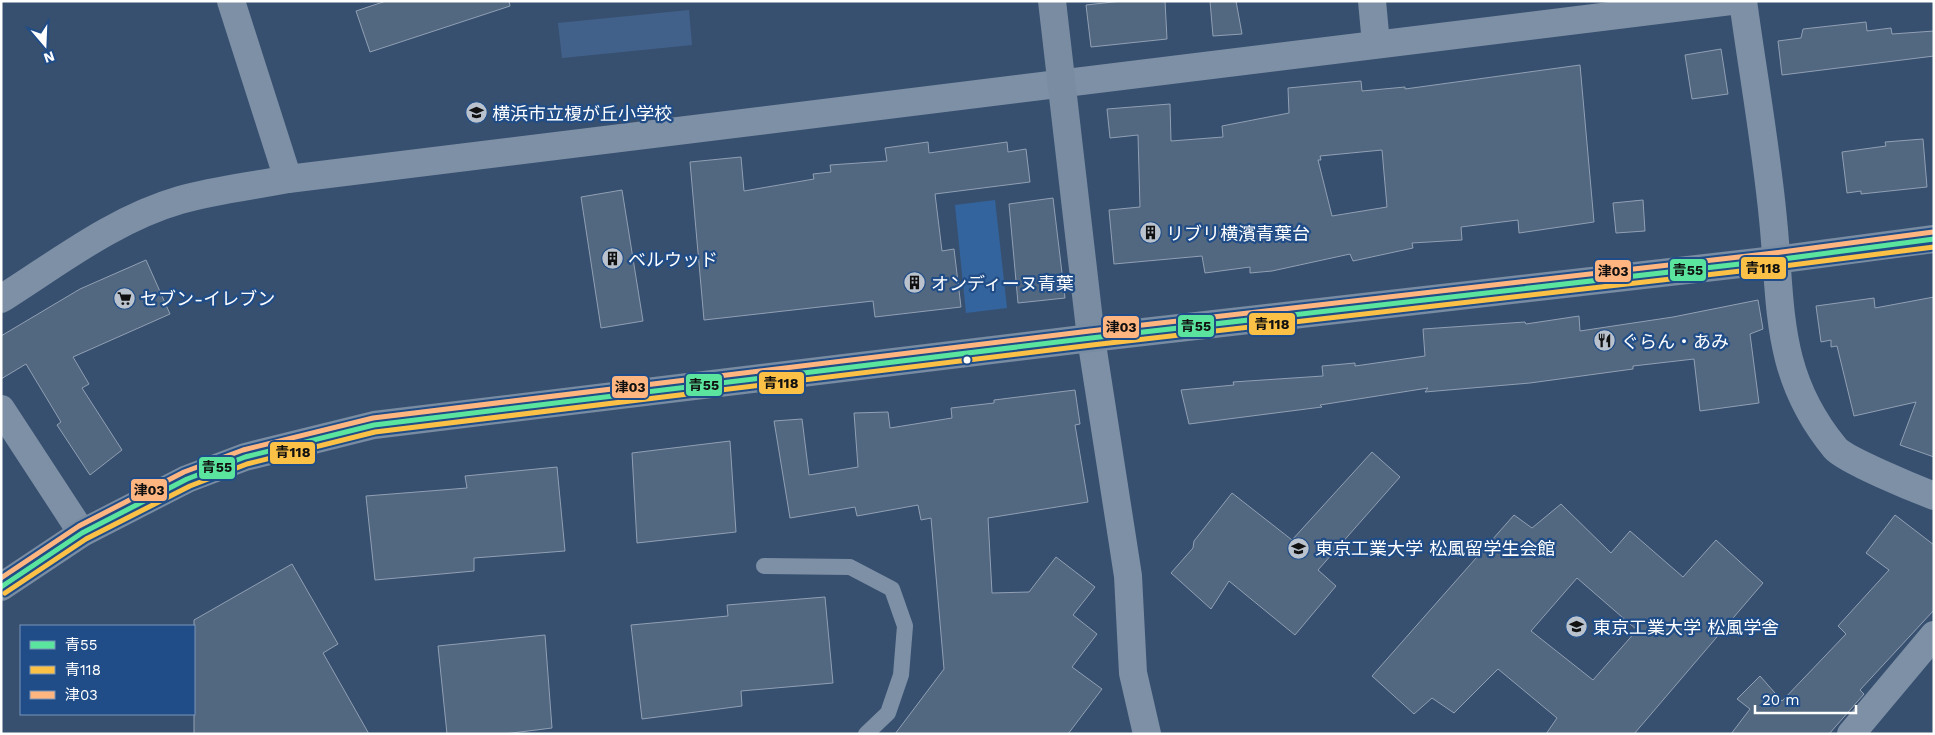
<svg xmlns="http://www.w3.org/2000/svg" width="1935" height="735" font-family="'Work Sans','Noto Sans JP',sans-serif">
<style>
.green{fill:#34649d}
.water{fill:#42618a}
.building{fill:#526780;stroke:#91a0b3;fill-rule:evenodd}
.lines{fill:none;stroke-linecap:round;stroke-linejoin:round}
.lane{stroke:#7e90a5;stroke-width:16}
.street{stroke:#7e90a5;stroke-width:28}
.secondary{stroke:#798ca1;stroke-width:28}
.bus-1-casing{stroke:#204d87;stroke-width:9}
.bus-2-casing{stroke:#204d87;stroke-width:9}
.bus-3-casing{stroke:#204d87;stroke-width:9}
.bus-1{stroke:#5ae49d;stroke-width:5}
.bus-2{stroke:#fbc046;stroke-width:5}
.bus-3{stroke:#ffb580;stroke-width:5}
.bus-dot{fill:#fff;stroke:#204d87;stroke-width:2}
.labels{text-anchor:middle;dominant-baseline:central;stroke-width:4.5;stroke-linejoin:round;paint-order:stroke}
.poi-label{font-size:18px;fill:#fff;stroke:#204d87;text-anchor:start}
.line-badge{stroke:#204d87;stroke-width:2}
.pale-badge-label{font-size:14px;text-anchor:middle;font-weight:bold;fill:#111}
</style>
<rect width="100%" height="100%" fill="#375070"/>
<polygon class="green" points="995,200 1007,308 966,313 955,205"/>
<polygon class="water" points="689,10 692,45 562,58 558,23"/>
<g class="building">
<polygon points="386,1 509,1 510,6 370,52 356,11"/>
<polygon points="1122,1 1165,1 1167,39 1091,47 1086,5"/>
<polygon points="1210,1 1236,1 1242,34 1213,36"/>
<polygon points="1866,22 1867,31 1891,28 1892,34 1934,31 1934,56 1782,75 1778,41 1801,38 1803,29"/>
<polygon points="1721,49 1728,94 1692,99 1685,55"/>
<path d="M 1580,65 L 1594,222 L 1519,233 L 1518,220 L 1461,227 L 1462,240 L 1412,243 L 1413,248 L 1353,261 L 1350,254 L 1272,271 L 1250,273 L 1250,267 L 1205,273 L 1202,256 L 1114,264 L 1109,210 L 1140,207 L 1138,135 L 1110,138 L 1107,109 L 1170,104 L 1171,141 L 1223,137 L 1222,126 L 1289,113 L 1288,88 L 1361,81 L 1362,91 L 1405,87 L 1405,89 ZM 1382,150 L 1387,207 L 1332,216 L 1318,160 L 1321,160 L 1320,156 Z"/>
<polygon points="1923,139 1927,187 1861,194 1861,191 1847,193 1842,152 1886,146 1885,142"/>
<polygon points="928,142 929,153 1007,142 1008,152 1026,149 1030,182 935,194 942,251 954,249 961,307 875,317 873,301 704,320 690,162 741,157 744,191 814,179 813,174 831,172 830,165 887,161 885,148"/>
<polygon points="622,190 643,321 601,328 581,197"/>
<polygon points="1053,198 1065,298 1018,303 1009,204"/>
<polygon points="1643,200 1645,231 1616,233 1613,203"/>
<polygon points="146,260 170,314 73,357 89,384 82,388 122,450 90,475 57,425 61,422 26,364 1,379 1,336 80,289"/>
<polygon points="1934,297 1934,457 1900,445 1916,402 1854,416 1837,346 1831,347 1831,340 1821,342 1816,306 1874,298 1875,308"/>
<polygon points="1758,300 1763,329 1750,334 1759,403 1700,411 1694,359 1633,366 1633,369 1530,383 1425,392 1428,388 1320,405 1322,407 1189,424 1181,390 1234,385 1233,382 1323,376 1322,366 1355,363 1355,366 1425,356 1423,329 1525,322 1526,324 1579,316 1580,331 1673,317"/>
<polygon points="1075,390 1080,424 1075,425 1088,502 988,518 992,593 1029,592 1056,557 1095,587 1073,615 1097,634 1072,667 1102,689 1068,734 895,734 944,669 931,518 921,520 918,505 857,516 855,507 790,518 774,421 802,419 809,475 858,467 854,413 888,412 890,428 952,418 951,408 994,403 994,400"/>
<polygon points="730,441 736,532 637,543 632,453"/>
<polygon points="1372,452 1400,477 1318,570 1336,586 1295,635 1229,581 1211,609 1171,573 1193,548 1194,541 1232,493 1292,540"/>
<polygon points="557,467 565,551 474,558 474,571 375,580 366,496 467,488 465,476"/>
<path d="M 1561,504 L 1611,553 L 1630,531 L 1683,577 L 1716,540 L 1763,583 L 1634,734 L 1546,734 L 1557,718 L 1498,669 L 1454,713 L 1432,698 L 1414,714 L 1372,676 L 1514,515 L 1532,528 ZM 1577,578 L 1637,630 L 1593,680 L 1531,631 Z"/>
<polygon points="1895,515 1934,545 1934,610 1860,690 1864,694 1829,734 1731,734 1750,709 1737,699 1760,676 1782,701 1846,634 1838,626 1889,570 1866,553"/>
<polygon points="292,564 338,644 323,653 369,734 194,734 194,620"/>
<polygon points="825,597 833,683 741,691 742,706 642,719 631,625 728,616 727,605"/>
<polygon points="545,635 552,728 504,734 447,734 438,646"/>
</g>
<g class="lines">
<polyline class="lane" points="764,566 850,567 892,589 905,626 901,675 888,713 866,734"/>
<g class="street">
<polyline points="231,1 288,179"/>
<polyline points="1372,1 1376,44"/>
<path d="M 1743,1 C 1753,74 1766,146 1773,219 C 1782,307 1774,374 1835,448 C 1845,460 1916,489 1934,496"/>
<path d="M 1,299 C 58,263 114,219 180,200 C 215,190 252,186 288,179 L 1731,1"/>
<polyline points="1091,338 1128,576 1133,673 1147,734"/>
<polyline points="1,409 82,533"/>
<polyline points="1851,734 1934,635"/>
</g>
<g class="secondary">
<polyline points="1052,1 1091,338"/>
<polyline points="1,587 82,533 187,479 245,457 374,425 1091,338 1775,260 1934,239"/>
</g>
<defs>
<polyline id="bus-1" points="1,587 82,533 187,479 245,457 374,425 1091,338 1775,260 1934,239"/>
<polyline id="bus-2" points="5,593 86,539 190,486 247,464 375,432 1092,345 1776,267 1934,247"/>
<polyline id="bus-3" points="1,578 79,526 184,472 243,450 373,418 1090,331 1774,253 1933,232"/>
</defs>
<use href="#bus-1" class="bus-1-casing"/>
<use href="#bus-2" class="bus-2-casing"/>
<use href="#bus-3" class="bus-3-casing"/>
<use href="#bus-1" class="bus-1"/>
<use href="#bus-2" class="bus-2"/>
<use href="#bus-3" class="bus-3"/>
</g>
<defs>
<symbol id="school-disc" viewBox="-11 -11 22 22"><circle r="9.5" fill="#b9c2cd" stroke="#204d87"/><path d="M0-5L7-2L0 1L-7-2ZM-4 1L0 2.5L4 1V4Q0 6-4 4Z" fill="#111"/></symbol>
<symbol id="building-disc" viewBox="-11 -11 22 22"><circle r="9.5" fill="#b9c2cd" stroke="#204d87"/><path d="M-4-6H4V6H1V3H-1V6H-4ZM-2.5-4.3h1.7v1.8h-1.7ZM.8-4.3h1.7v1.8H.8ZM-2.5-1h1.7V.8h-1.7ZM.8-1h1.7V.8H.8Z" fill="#111"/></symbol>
<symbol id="supermarket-disc" viewBox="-11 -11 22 22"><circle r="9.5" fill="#b9c2cd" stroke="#204d87"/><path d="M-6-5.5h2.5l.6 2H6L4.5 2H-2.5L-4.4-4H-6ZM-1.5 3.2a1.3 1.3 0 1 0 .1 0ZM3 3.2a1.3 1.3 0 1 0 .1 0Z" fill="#111"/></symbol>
<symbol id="restaurant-disc" viewBox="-11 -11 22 22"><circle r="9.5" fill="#b9c2cd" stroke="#204d87"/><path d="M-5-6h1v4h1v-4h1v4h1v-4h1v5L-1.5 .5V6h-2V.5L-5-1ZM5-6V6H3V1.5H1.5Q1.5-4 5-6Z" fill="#111"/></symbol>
<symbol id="university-disc" viewBox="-11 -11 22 22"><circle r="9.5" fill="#b9c2cd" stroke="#204d87"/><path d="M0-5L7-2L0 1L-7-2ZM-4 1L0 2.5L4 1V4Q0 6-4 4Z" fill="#111"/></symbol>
</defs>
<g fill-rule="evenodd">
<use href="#school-disc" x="464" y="100" width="25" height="25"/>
<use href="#building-disc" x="1138" y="220" width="25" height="25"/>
<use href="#building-disc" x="600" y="246" width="25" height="25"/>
<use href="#building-disc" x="902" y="270" width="25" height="25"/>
<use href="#supermarket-disc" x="112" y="286" width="25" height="25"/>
<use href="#restaurant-disc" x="1592" y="328" width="25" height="25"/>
<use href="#university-disc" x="1286" y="536" width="25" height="25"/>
<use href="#university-disc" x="1564" y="614" width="25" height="25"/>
</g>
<circle class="bus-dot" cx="967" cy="360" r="4.5"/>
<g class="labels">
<g class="poi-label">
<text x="492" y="113">横浜市立榎が丘小学校</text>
<text x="1166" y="233">リブリ横濱青葉台</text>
<text x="628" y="259">ベルウッド</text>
<text x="931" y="283">オンディーヌ青葉</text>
<text x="140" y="298">セブン-イレブン</text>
<text x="1621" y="341">ぐらん・あみ</text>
<text x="1315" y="548">東京工業大学 松風留学生会館</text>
<text x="1593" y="627">東京工業大学 松風学舎</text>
</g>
</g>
<g class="line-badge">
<rect x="1740" y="256" width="47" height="24" rx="5" fill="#fbc046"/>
<rect x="1669" y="258" width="38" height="24" rx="5" fill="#5ae49d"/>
<rect x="1594" y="259" width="38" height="24" rx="5" fill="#ffb580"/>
<rect x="1248" y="312" width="48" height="24" rx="5" fill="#fbc046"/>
<rect x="1177" y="314" width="38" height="24" rx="5" fill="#5ae49d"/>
<rect x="1102" y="315" width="38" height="24" rx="5" fill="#ffb580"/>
<rect x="758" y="371" width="47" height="24" rx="5" fill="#fbc046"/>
<rect x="685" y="373" width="38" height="24" rx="5" fill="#5ae49d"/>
<rect x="611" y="375" width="38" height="24" rx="5" fill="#ffb580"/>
<rect x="269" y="441" width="47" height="24" rx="5" fill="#fbc046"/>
<rect x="198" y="456" width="38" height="24" rx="5" fill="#5ae49d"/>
<rect x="130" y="478" width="38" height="24" rx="5" fill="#ffb580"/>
</g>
<g class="pale-badge-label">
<text x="1763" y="273">青118</text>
<text x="1688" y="275">青55</text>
<text x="1613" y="276">津03</text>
<text x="1272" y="329">青118</text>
<text x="1196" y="331">青55</text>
<text x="1121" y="332">津03</text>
<text x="781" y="388">青118</text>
<text x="704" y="390">青55</text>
<text x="630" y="392">津03</text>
<text x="293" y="457">青118</text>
<text x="217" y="472">青55</text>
<text x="149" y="495">津03</text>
</g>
<rect width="1935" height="735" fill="none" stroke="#ffffff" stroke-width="5"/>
<rect x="20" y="625" width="175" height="90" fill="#204d87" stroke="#7994b7"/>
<rect x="30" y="641" width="25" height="8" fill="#5ae49d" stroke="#7994b7"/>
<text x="65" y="650" font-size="15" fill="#ffffff">青55</text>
<rect x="30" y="666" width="25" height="8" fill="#fbc046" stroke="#7994b7"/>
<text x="65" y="675" font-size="15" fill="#ffffff">青118</text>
<rect x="30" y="691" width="25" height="8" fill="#ffb580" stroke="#7994b7"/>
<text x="65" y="700" font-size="15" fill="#ffffff">津03</text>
<g transform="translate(45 45) rotate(161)" stroke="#204d87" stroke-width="4" paint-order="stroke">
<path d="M0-4L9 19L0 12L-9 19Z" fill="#ffffff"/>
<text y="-8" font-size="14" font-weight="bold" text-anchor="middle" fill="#ffffff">N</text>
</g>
<path d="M1755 705v8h101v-8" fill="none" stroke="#ffffff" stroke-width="2.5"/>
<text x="1762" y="705" font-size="15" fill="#ffffff" stroke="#204d87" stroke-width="4" paint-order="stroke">20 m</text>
</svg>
